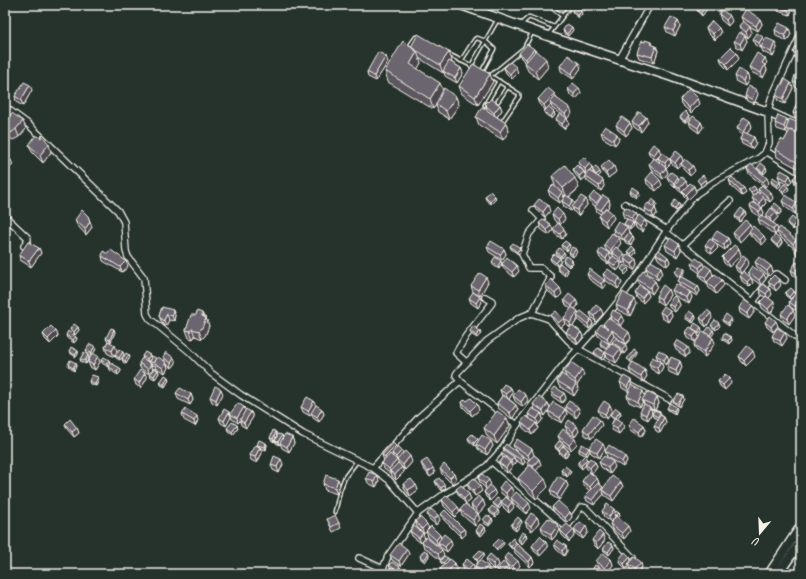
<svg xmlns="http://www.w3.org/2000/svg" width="806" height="579" font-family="Caveat,sans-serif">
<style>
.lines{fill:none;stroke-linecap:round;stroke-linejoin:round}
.lane-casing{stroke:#f4f1e8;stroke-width:5.5}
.street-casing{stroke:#f4f1e8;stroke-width:8}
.secondary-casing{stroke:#f4f1e8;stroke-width:11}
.lane{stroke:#26332d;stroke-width:2.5}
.street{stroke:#26332d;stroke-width:5.5}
.secondary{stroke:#26332d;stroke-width:8}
.wall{fill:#5c575f;stroke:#f4f1e8}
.shaded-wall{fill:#4b474d;stroke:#f4f1e8}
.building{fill:#6b656e;stroke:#f4f1e8}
</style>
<rect width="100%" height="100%" fill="#26332d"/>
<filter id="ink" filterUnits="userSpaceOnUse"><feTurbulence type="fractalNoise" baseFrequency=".025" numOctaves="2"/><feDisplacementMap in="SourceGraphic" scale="8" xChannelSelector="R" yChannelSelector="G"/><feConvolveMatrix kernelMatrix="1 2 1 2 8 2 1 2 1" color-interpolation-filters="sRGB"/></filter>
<g filter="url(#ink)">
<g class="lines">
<defs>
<g id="lane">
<polyline points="549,5 562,16"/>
<polyline points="521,24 529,17 554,27"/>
<polyline points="549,34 571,5"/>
<polyline points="411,44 416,37 419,38"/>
<polyline points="448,54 474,67"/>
<polyline points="461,61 475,39 477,38 485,41 494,49 482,71"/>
<polyline points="471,66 498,19"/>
<polyline points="489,75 519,94 519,97 502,122"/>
<polyline points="490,76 524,48 533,31"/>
<polyline points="498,101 508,86"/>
<polyline points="485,105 499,81"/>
<polyline points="335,512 340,490 345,477 357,461"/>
</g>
<g id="street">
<polyline points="713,5 718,8"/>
<polyline points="619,60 650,5"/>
<polyline points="5,107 28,124 118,211 124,222 126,251 128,257 144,278 147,314 150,319 189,351 211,373 241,395 303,434 373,468 389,480 418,513"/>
<polyline points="766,151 801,173"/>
<polyline points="625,204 667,230"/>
<polyline points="5,220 8,219 10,221 27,237 28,239 24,246"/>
<polyline points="666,232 801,341"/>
<polyline points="683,245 730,201"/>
<polyline points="752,303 773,275 777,274 785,280"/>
<polyline points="532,313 551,277 541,268 529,268 522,254 529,234 542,219 533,210"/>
<polyline points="466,362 456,353 466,336 492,303 492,301 485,297"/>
<polyline points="460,381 456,375 457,373 487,341 519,318 531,313 549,319 568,340 578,349 669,399"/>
<polyline points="491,461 564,525 569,524 581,507 586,508 633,558"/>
<polyline points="373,468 419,417 460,381 517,425"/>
<polyline points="359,558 383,569"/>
<polyline points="381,574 388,556 418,513 446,493 473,476 487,466 503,448 517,425 561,368 606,317 618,302 641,270 669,227 689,202 696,194 717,180 759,158 765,153 769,143 768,112 771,99 801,34"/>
</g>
<g id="secondary">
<polyline points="461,5 548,36 672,77 768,112 792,123 801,125"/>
<polyline points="769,574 801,526"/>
<polyline points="778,574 801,541"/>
</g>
</defs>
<use href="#lane" class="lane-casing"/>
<use href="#street" class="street-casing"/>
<use href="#secondary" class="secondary-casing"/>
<use href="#lane" class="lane"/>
<use href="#street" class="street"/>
<use href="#secondary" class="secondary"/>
</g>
<g class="wall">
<polygon points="578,5 588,5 588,6 584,11 578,7"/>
<polygon points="706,6 707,9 702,16 698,12 697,10"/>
<polygon points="776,6 793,6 790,15 778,11"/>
<polygon points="572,11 582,14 579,18 573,13"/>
<polygon points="719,14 732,21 728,26 721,20"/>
<polygon points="741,17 760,19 762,24 758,31 747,25 752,32 748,38 741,32 739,26 743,22"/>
<polygon points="678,21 680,26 675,36 667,32 665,27"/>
<polygon points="706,28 719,28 721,33 715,40 708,33"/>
<polygon points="563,30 573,30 568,36 564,33"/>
<polygon points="775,30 791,34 787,41 776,36"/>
<polygon points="745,36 747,41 742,50 736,46 734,41"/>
<polygon points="753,39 775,42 777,48 773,57 763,52 761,47 761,48 755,45"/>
<polygon points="801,41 801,60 795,57 793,52 801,47 800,44"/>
<polygon points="645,42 651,42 652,45 656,46 658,51 654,63 639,58 637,53"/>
<polygon points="411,47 452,60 451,62 461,68 463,73 457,83 445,76 444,72 443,73 419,58 421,63 417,69 443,90 456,97 459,105 449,119 438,112 436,105 433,109 388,82 385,71 412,48"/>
<polygon points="535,51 548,67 538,79 528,71 525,63 526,63 521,58 519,53"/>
<polygon points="720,58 739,59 728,70 722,64"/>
<polygon points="388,62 376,81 368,77 367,72"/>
<polygon points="767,63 765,65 767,70 763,78 751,72 749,67"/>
<polygon points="560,66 581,68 573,79 561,71"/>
<polygon points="504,68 518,73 512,79 506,73"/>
<polygon points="801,71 801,89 795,87 793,82 799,76"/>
<polygon points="747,74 749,79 745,86 737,82 735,76"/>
<polygon points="493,82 478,105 462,94 459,86"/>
<polygon points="579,88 581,93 576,99 570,95 568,89"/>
<polygon points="793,88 785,104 778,101 776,95"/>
<polygon points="32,90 23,106 16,102 15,96"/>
<polygon points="758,94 754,104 747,101 745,96"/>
<polygon points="801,95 801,120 795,118 793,113"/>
<polygon points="556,98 572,113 567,119 569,123 564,129 558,124 556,119 560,114 552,108 551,105 548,108 554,112 555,115 552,119 545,114 544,112 545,110 540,104 538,99"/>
<polygon points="680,99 700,104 691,113 681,104"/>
<polygon points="488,102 500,105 502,110 497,117 506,123 509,131 503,140 479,125 476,117 487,110 485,103"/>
<polygon points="689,115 690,118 686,123 681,119 680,117"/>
<polygon points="646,117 648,122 641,132 634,127 632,122"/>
<polygon points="787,119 788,123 799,123 800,128 801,126 801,170 777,157 775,149 784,141 788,134 786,131 786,132 777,129 775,123"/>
<polygon points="5,120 26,129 19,137 13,140 5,135"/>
<polygon points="689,122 701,122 703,127 699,133 691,127"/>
<polygon points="630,123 632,128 626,136 618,130 616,125"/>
<polygon points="752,126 747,134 754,137 756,143 752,149 742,144 740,139 742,135 739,133 737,128"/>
<polygon points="601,132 617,134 619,139 615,145 603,138"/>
<polygon points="29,145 51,152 43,163 32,152"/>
<polygon points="648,151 661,154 656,160 666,168 668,173 663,179 651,169 649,164 653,158 650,156"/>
<polygon points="681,155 683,161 677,168 672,164 670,159"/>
<polygon points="658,158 671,163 666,168 660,163"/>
<polygon points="578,162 590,163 592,169 590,171 595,175 593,172 592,169 601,174 598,177 604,186 601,191 587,181 585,176 588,172 586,174 580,167"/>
<polygon points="681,164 695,171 690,176 683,169"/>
<polygon points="601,167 616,172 608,178 603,172"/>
<polygon points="757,168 767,170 764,174 758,170"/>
<polygon points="573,169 584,172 586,177 581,181 575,174"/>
<polygon points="747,169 769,183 765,187 749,174"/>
<polygon points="790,175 792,180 789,185 780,181 778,176"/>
<polygon points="801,175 801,189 795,184 793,178"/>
<polygon points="552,176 579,188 569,197 573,200 574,204 586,199 587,205 578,216 574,212 573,209 571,211 564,207 562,201 565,196 563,194 560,203 550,196 548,190 555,186"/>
<polygon points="667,177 686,181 687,185 694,186 696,192 688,200 684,196 683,193 682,193 677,189 676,187 675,188 669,182"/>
<polygon points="646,179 662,185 656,191 647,184"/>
<polygon points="729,180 746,193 742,196 731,186"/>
<polygon points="771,181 780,182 781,185 778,188 772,184"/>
<polygon points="758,189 773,198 770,202 764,198 766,203 762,208 764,213 762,216 767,219 766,215 773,209 772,207 781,208 782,211 779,215 776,212 778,217 773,223 776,225 778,230 796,240 798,245 795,249 779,236 777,232 775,235 760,224 758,219 760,217 752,211 750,206 754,202 752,198 760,195"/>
<polygon points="780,189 789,189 784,195 781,191"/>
<polygon points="630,191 640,194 637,198 631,194"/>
<polygon points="495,196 496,199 491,204 486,200 485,197"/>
<polygon points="589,198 609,199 610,204 607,209 614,218 607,227 601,222 599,216 601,214 597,212 595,206 591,203"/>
<polygon points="782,201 799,208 795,214 784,206"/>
<polygon points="679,203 680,206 676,211 672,208 671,206"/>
<polygon points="649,204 657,204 655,208 657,213 654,218 646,214 644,208"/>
<polygon points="534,205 550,211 545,217 536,210"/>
<polygon points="745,211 746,214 740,222 736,219 735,216"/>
<polygon points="622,212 636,213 638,218 647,225 642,232 636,228 635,223 634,224 633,223 634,226 630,230 627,228 629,233 625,237 633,237 634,240 630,246 625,242 624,239 623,240 614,234 613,229 624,225 624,224 627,219 624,218"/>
<polygon points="801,212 801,234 797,231 795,227 793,230 788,225 787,223 797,223 800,219 798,216"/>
<polygon points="552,214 565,219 560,225 554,220"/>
<polygon points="88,216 92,227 86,235 77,225 75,220"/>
<polygon points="539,223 553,230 549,235 541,229"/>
<polygon points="750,224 751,228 766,241 762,245 751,236 749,232 740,242 735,238 733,233"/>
<polygon points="553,229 566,234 562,239 555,234"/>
<polygon points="712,238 728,238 730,243 725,250 716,244 718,248 712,254 707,250 705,245 713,241"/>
<polygon points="771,240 781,240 782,243 778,248 772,242"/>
<polygon points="621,243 617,248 626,257 629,254 628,251 636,252 632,257 637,264 634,270 626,265 625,261 623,264 620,262 621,266 617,271 611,266 609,262 608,264 600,258 598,253 611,258 613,256 613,255 606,250 604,245"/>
<polygon points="569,244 570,246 567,251 562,248 561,245"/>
<polygon points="665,245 681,250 677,257 667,251"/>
<polygon points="801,245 801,258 797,255 795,250"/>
<polygon points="510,246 520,248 521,251 518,254 511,249"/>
<polygon points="487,247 504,249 506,254 502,260 489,252"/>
<polygon points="39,248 41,253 31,267 20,260 19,255"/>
<polygon points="739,249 741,255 729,267 724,263 722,257"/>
<polygon points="556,252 565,254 562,258 557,255"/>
<polygon points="569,252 577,252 573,257 570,255"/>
<polygon points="656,254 668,257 670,262 667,266 658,259"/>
<polygon points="102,256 128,267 122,272 103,261"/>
<polygon points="550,258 560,258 561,261 557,266 551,261"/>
<polygon points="563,260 572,260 573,263 569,267 564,263"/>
<polygon points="501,261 502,263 519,271 514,277 504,269 502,264 499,269 493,265 492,262"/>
<polygon points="755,262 771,266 773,272 769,276 757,267"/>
<polygon points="692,263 704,266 713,275 710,278 722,280 724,285 716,294 709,288 707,283 701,279 699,274 700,273 694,269"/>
<polygon points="749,263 741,274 737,271 735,266"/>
<polygon points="801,265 801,280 793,275 791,270"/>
<polygon points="557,267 568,271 565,276 558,270"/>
<polygon points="661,267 662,272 658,280 648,274 646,268"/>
<polygon points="675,272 685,272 682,277 698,286 700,291 697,296 687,290 692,297 689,304 674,295 672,290 680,286 678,281 680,278 676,275"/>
<polygon points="748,272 766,279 761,285 751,278 753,283 749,287 742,281 740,276 750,276"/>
<polygon points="587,274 604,280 606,285 603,289 589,279"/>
<polygon points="603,274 622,283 618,289 605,280"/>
<polygon points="637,279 655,281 657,286 652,294 639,284"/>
<polygon points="768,281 781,285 776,291 770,286"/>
<polygon points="488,282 480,296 473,292 471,286"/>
<polygon points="545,285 562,294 557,299 547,290"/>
<polygon points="668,289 670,295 663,305 657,301 656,296"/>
<polygon points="759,289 772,294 769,298 775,307 770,314 762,308 760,302 765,297 761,295"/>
<polygon points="801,289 801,309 799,308 797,311 790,307 789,302 792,298 790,299 786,296 785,293 795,293"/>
<polygon points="647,291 649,296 643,303 637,298 635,293"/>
<polygon points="469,298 482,302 478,308 471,303"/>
<polygon points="564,300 576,300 578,305 575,309 579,314 591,319 593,324 589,329 579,321 578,319 573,326 581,332 583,337 578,344 568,337 566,332 570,327 566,323 564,318 571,309 566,305"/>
<polygon points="678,300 680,305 675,312 670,308 668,303"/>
<polygon points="636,304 630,316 618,310 616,305"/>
<polygon points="162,307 175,315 174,321 169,320 166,326 164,326 161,321 159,316"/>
<polygon points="739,308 755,311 749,319 740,313"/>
<polygon points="601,309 603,314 596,322 592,318 590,313"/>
<polygon points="670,310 672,315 668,322 662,318 660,312"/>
<polygon points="202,313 204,317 206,318 209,326 205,336 202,339 195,336 193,339 189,338 186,330 196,315"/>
<polygon points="781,314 795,315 789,324 783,320"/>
<polygon points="551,315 565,324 560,328 553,320"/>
<polygon points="622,315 624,320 620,326 631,338 626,344 614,336 609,344 598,336 596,331 604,325 603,324 611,320 610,316"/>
<polygon points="695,315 696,318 693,323 686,319 685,316"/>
<polygon points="700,318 712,318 706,327 702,323"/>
<polygon points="722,320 732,321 729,326 723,322"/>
<polygon points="765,322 778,326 773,332 767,327"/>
<polygon points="711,325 720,326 716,330 712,327"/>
<polygon points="78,327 79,330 75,335 71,331 70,329"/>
<polygon points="692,329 702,329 699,334 697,333 699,337 695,342 688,338 686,332"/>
<polygon points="713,330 714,333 711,336 715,343 705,357 696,350 694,345"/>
<polygon points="56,331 58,336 50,344 45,339 43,334"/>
<polygon points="470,331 481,334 477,338 471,334"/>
<polygon points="115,332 110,342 117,351 114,357 107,353 105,347 108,341 107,341 106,338"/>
<polygon points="66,335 76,337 77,339 74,343 67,338"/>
<polygon points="772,336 787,338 782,346 774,341"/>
<polygon points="731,337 732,340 729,344 723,340 722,338"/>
<polygon points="612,342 627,350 624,354 621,352 622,354 616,363 607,357 605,352 606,350 601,346 600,343 609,345 613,345"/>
<polygon points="674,345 690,352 686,357 676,350"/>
<polygon points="96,349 93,354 100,362 95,370 90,367 88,362 91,355 87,353 86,350"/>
<polygon points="69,351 78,351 78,354 76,357 70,353"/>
<polygon points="594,352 606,356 602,360 595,355"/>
<polygon points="88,355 89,357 86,364 81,362 80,359"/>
<polygon points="115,355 124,355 120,360 116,358"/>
<polygon points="150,355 151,358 148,362 143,359 142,356"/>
<polygon points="656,355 667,355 669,360 666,365 661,362 663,367 659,374 651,369 649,364 658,360"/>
<polygon points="739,356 755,357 746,366 741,361"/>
<polygon points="130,357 126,364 123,362 122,359"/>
<polygon points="163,357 176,363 172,368 167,364 168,368 165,373 156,368 155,365 154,366 150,363 149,361 156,358 157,359 165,361"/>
<polygon points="101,360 110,363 108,367 102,363"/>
<polygon points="680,361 682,367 678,376 669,372 667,367"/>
<polygon points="76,363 76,366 74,371 69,367 68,365"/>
<polygon points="139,363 151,364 153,369 149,374 140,368"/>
<polygon points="109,367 120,368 121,371 118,375 110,370"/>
<polygon points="629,369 647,376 643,382 631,374"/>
<polygon points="158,370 159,373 155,379 151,377 150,374"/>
<polygon points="564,372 584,375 577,385 578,389 574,396 559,386 557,381 566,377"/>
<polygon points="168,377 169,380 165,387 161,385 160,382"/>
<polygon points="147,378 141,388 136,385 134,379"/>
<polygon points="99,380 96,386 90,384 89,381"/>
<polygon points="718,381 731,383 725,390 720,386"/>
<polygon points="620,382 633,386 645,395 657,397 659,403 655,410 660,412 661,415 664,417 666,422 660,433 656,431 654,426 658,419 653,417 652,414 654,410 651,409 652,412 648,420 642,417 640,412 644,404 643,401 640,407 629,402 627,396 629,392 622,388"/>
<polygon points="511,388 513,393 509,399 516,405 518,410 512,419 498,408 497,403 502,396 500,390"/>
<polygon points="551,392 564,393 566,398 562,403 553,397"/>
<polygon points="176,393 191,394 193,400 190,405 178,399"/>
<polygon points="223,394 217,405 212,402 210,397"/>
<polygon points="513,396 528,400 523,407 515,401"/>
<polygon points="684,399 679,407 674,403 673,401"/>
<polygon points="467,401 477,404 479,410 472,416 463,407 462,402"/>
<polygon points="548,403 550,408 565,409 567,414 562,423 550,417 548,411 545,416 541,413 543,419 538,425 533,421 536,423 538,428 532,435 523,428 521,422 530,419 528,414 535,410 533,404"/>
<polygon points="316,406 322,409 324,414 319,422 313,418 311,413 310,416 303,412 301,407"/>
<polygon points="565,406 580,412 576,418 567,411"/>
<polygon points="244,407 245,411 251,412 253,417 246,428 241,425 240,421 238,423 232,419 230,414"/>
<polygon points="667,408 677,409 675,414 668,410"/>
<polygon points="598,410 612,410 607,419 600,415"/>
<polygon points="620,411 621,414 617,419 624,427 619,434 612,430 611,425 614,419 611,417 610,415"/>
<polygon points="229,412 231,417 226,426 221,423 219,418"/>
<polygon points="182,414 198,421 195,426 184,420"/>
<polygon points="65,424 77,428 79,433 74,437 67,429"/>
<polygon points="237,425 238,428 233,435 228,431 227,428"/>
<polygon points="602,425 591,439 585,435 583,429"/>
<polygon points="629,425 644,425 646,430 641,437 631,430"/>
<polygon points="510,426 497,444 487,436 484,428"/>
<polygon points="565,426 579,431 575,437 567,431"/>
<polygon points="277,434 274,442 271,440 270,438"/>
<polygon points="558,436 577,444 571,450 560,441"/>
<polygon points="292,437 294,443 289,452 282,448 280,443 279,445 276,443 275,441 283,438"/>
<polygon points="468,438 478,441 491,441 493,446 487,455 478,449 476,444 475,446 469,441"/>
<polygon points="266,443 267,445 266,450 260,448 262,453 257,463 251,460 249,455 258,446 257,445"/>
<polygon points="563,443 564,446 569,452 565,458 560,454 559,451 556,449 555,446"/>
<polygon points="513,445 534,455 539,459 541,465 536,470 548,487 536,499 521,485 518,478 529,466 527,462 529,460 515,450"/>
<polygon points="397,448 402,450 403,453 412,462 405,470 402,467 404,472 396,480 392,476 391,474 384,469 382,463 384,461 382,455"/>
<polygon points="503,448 523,457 525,462 523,465 514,459 516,463 513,466 511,465 512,467 507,473 501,468 499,463 503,458 501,453 504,450"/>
<polygon points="589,448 590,450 587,456 579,452 579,449"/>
<polygon points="589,448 605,449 599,458 591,453"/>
<polygon points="605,451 627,461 623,467 607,457"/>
<polygon points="587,459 588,461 595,462 597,467 592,474 587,469 585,465 582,469 578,465 578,462"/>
<polygon points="599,462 615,467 610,474 601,467"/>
<polygon points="421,463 435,473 430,477 423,468"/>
<polygon points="283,464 279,473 273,470 271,465"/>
<polygon points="440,469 454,474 456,479 452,484 442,474"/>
<polygon points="561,470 571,472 567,477 562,473"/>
<polygon points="366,478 379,481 376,487 368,483"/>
<polygon points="478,478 491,485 490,486 494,490 496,495 490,501 486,497 484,492 486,489 480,483"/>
<polygon points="597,478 599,483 603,488 621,482 623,487 613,501 604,495 604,494 594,505 587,501 585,496 590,491 584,486 582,481"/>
<polygon points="435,481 446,488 441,491 436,484"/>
<polygon points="566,481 568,486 559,500 552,496 550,490"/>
<polygon points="323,484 340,484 337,494 325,490"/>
<polygon points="403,484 416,485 418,490 410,496 405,490"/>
<polygon points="467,484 482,491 475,496 469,489"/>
<polygon points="511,487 513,492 508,498 514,507 509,513 503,507 502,505 499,509 494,505 493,503 502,501 506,497 501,493 499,488"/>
<polygon points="456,489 469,494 471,500 466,504 458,494"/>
<polygon points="511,498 531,508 526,514 513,503"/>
<polygon points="442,500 458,507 460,512 455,517 444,506"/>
<polygon points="483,500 485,506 478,514 480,519 475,526 462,515 460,510 473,510 471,505"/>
<polygon points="552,507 570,512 572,517 567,523 554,512"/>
<polygon points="489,510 499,513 496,517 490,513"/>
<polygon points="602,511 615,512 619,513 620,516 618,518 630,531 624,539 612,529 610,524 615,517 611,522 604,517"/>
<polygon points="427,514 440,520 436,525 429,519"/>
<polygon points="441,514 464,529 466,534 462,538 443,519"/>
<polygon points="537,517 539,522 532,531 527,527 525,522"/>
<polygon points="492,518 493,521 489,526 484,523 483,520"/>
<polygon points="327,519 339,523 341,528 333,532"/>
<polygon points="521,520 522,522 516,531 512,528 511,525"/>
<polygon points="415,521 429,529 452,545 447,552 440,547 439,544 438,546 428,537 426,531 424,534 417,527"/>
<polygon points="485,527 486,530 481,536 477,533 476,531"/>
<polygon points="541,527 560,530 552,540 543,533"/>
<polygon points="574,529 588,532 583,539 576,534"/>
<polygon points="560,530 574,530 575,535 569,542 562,535"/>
<polygon points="410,531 425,538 444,555 440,560 424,547 422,542 421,543 412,536"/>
<polygon points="526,534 527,537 522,544 519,542 518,539"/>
<polygon points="592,540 605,540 598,549 594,545"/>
<polygon points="508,543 517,544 532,557 534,563 530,567 515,553 513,548 512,549 509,546"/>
<polygon points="554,544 566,546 567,551 564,556 556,549"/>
<polygon points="613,545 614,548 609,555 604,551 603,549"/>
<polygon points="532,546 548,547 540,556 534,551"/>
<polygon points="484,553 484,556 480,560 489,571 487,574 480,574 477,571 475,566 478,562 475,559 474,556"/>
<polygon points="409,554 401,566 392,560 390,555"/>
<polygon points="420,556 429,556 425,562 421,559"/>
<polygon points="630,557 632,560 642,567 637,574 636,574 630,569 629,566 626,569 621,564 619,559"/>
<polygon points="448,558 448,560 455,563 457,569 452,574 442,574 440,569 444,566 441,563 440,561"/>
<polygon points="504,558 520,566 515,571 506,563"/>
<polygon points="486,559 497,560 499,565 494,570 488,564"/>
<polygon points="611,559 613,565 606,573 598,566 596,561"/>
<polygon points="462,564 473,564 475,569 470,574 469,574 464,570"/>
<polygon points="389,565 400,567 401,570 398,574 390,568"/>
<polygon points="497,569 510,571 508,574 499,574"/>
<polygon points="592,570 602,570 603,572 602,574 595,574 592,572"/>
</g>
<g class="shaded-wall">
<polygon points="585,5 588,6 584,11 583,8"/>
<polygon points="790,5 793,5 793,6 790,15 788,10"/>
<polygon points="706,6 707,9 702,16 701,13"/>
<polygon points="581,11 582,14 579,18 578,16"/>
<polygon points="730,16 732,21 728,26 726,20"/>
<polygon points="760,19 762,24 758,31 756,26"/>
<polygon points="678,21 680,26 675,36 673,31"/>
<polygon points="572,27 573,30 568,36 567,34"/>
<polygon points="750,27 752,32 748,38 746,32"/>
<polygon points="719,28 721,33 715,40 713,34"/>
<polygon points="789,28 791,34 787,41 785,36"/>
<polygon points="745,36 747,41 742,50 740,44"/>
<polygon points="763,37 765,42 761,48 759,43"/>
<polygon points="775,42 777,48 773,57 771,52"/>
<polygon points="656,46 658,51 654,63 652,57"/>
<polygon points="534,49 536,55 528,64 526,59"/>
<polygon points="417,52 421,63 414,75 410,64"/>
<polygon points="449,52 452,60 444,72 443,71 444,72 443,73 440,65"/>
<polygon points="737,53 739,59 728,70 726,64"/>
<polygon points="386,56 388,62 376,81 374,76"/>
<polygon points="765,58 767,63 765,65 767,70 763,78 761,73 762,63"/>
<polygon points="546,59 548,67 538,79 535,71"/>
<polygon points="579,63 581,68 573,79 571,74"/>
<polygon points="516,67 518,73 512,79 510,74"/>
<polygon points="461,68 463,73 457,83 455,78"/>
<polygon points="490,74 493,82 478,105 475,97"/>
<polygon points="747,74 749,79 745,86 743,81"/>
<polygon points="440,83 444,93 436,104 436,105 433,109 430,99"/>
<polygon points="791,83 793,88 785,104 783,99"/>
<polygon points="30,85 32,90 23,106 21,100"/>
<polygon points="579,88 581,93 576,99 574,94"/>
<polygon points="756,89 758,94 754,104 752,99"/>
<polygon points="555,94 557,99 550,103 551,105 546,110 544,105"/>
<polygon points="456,97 459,105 449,119 446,111"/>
<polygon points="698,98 700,104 691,113 689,108"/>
<polygon points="500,105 502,110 496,118 494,113"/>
<polygon points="570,108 572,113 567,119 569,123 564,129 562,124 567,118 565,114"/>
<polygon points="801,109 801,120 799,115"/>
<polygon points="554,112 555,115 552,119 551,117"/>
<polygon points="689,115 690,118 686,123 685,121"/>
<polygon points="646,117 648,122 641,132 639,126"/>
<polygon points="787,119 789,124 786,129 786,132 784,127"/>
<polygon points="23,121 26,129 19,137 16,129"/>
<polygon points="750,121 752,126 745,137 743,132"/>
<polygon points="701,122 703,127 699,133 698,128"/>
<polygon points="506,123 509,131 503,140 500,132"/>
<polygon points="630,123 632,128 626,136 624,131"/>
<polygon points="799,123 801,128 797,138 795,133"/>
<polygon points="617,134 619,139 615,145 613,140"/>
<polygon points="754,137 756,143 752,149 750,144"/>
<polygon points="49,144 51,152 43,163 40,155"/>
<polygon points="659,148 661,154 655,160 654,155"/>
<polygon points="681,155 683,161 677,168 675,163"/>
<polygon points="669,158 671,163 666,168 665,163"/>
<polygon points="801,158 801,170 798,163"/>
<polygon points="11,160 13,165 7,170 5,165"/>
<polygon points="590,163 592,169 586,174 585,169"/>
<polygon points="614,166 616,172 608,178 606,173"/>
<polygon points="693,166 695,171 690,176 688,170"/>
<polygon points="766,167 767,170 764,174 763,172"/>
<polygon points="666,168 668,173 663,179 661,174"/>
<polygon points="584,172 586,177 581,181 579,176"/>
<polygon points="600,172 601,174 597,178 596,175"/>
<polygon points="790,175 792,180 789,185 787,180"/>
<polygon points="678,177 680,183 675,184 676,187 675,188 674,183"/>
<polygon points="575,178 579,188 567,198 563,188"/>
<polygon points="767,178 769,183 765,187 763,182"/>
<polygon points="706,179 707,182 701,187 700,184"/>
<polygon points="603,180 604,186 601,191 599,186"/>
<polygon points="660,180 662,185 656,191 654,186"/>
<polygon points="686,181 688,187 682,191 683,193 682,193 680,188"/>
<polygon points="780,182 781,185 778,188 777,186"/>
<polygon points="801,182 801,189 799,184"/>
<polygon points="694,186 696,192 688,200 686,195"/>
<polygon points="788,187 789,189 784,195 783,192"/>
<polygon points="744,188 746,193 742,196 740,191"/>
<polygon points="756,189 757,192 752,196 751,193"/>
<polygon points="639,191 640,194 637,198 636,195"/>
<polygon points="562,192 564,198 560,203 558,198"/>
<polygon points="771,193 773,198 770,202 768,197"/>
<polygon points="495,196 496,199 491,204 490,202"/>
<polygon points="764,197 766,203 761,208 759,203"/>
<polygon points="586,199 587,205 578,216 577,210"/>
<polygon points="609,199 610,204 603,216 601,210"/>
<polygon points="573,200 575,205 572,207 573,209 571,211 569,206"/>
<polygon points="656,202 657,204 653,210 652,207"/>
<polygon points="679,203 680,206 676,211 675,209"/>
<polygon points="797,203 799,208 795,214 793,209"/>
<polygon points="548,205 550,211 545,217 543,212"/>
<polygon points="655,208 657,213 654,218 652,213"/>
<polygon points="762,208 764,213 761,217 759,212"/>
<polygon points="781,208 782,211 779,215 778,212"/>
<polygon points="745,211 746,214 740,222 739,219"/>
<polygon points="776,212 778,217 772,224 770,219"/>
<polygon points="612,213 614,218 607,227 605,221"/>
<polygon points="636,213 638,218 634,222 635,223 634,224 632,219"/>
<polygon points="563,214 565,219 560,225 558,219"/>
<polygon points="645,220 647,225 642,232 640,227"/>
<polygon points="90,222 92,227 86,235 85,229"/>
<polygon points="797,222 798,225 793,230 792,227"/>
<polygon points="633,223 634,226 630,230 630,228"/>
<polygon points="750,224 752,229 740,242 738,237"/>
<polygon points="551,225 553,230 549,235 547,230"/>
<polygon points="776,225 778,230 775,235 773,229"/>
<polygon points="627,227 629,233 623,240 621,235"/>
<polygon points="564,229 566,234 562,239 560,234"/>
<polygon points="764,236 766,241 762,245 760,240"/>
<polygon points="633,237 634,240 630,246 629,243"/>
<polygon points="619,238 621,243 614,253 612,252 613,255 611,250"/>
<polygon points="728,238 730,243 725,250 724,245"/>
<polygon points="781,240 782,243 778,248 777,245"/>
<polygon points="796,240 798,245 795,249 793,244"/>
<polygon points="716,243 718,248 712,254 711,249"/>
<polygon points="569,244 570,246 567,251 566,248"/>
<polygon points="679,244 681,250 677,257 675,251"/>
<polygon points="39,248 41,253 31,267 29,261"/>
<polygon points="520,248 521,251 518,254 517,252"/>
<polygon points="504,249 506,254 502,260 500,255"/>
<polygon points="576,249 577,252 573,257 572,254"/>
<polygon points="635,249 636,252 632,257 631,254"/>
<polygon points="739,249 741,255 729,267 727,262"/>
<polygon points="564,252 565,254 562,258 561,256"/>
<polygon points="609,253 611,259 608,264 606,259"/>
<polygon points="625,254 627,259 624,259 625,261 623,264 621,259"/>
<polygon points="668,257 670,262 667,266 666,260"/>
<polygon points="560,258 561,261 557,266 556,263"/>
<polygon points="747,258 749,263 741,274 739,269"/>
<polygon points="636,259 637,264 634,270 632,264"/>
<polygon points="572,260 573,263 569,267 569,265"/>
<polygon points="126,261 128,267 122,272 120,267"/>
<polygon points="501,261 502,263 499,269 498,266"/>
<polygon points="620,261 621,266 617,271 615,266"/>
<polygon points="703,263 705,268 701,274 699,268"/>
<polygon points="517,266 519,271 514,277 512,272"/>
<polygon points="771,266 773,272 769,276 767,271"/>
<polygon points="661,267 662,272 658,280 656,275"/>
<polygon points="628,268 629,271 625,275 624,272"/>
<polygon points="567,269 568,271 565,276 564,273"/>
<polygon points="685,269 685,272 681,278 680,276"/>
<polygon points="711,269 713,275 707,283 705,278"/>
<polygon points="764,274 766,279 761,285 759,280"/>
<polygon points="486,277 488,282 480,296 478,290"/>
<polygon points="620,278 622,283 618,289 616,284"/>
<polygon points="751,278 753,283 749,287 747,282"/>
<polygon points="604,280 606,285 603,289 601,284"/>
<polygon points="722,280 724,285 716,294 714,289"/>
<polygon points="779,280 781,285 776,291 774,286"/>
<polygon points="655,281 657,286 652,294 650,288"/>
<polygon points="698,286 700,291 697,296 695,291"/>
<polygon points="560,288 562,294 557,299 555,294"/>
<polygon points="668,289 670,295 663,305 661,299"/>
<polygon points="770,289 772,294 768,299 766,294"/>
<polygon points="647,291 649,296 643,303 642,298"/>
<polygon points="794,291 795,294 790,299 789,297"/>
<polygon points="690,292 692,297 689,304 687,298"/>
<polygon points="480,297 482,302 478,308 476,303"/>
<polygon points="634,299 636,304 630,316 628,311"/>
<polygon points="576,300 578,305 574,311 572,306"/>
<polygon points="678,300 680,305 675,312 673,307"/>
<polygon points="774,302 775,307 770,314 768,309"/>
<polygon points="797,303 799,308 797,311 795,306"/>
<polygon points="753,306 755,311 749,319 747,314"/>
<polygon points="601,309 603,314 596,322 594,316"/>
<polygon points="173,310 175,315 174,321 172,316"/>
<polygon points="670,310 672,315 668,322 666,316"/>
<polygon points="793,310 795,315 789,324 787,319"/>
<polygon points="578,311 580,317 577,316 578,319 571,328 570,323"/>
<polygon points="202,313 205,321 206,318 209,326 205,336 202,339 199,331"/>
<polygon points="711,313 712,318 706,327 704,321"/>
<polygon points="167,314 169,320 166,326 164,320"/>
<polygon points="622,315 624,320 620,326 618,321"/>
<polygon points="695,315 696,318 693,323 692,321"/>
<polygon points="731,318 732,321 729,326 728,323"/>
<polygon points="563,319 565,324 560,328 558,323"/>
<polygon points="591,319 593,324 589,329 588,324"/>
<polygon points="776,321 778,326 773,332 771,327"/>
<polygon points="719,323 720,326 716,330 715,328"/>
<polygon points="78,327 79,330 75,335 74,332"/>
<polygon points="701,327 702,329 699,334 698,332"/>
<polygon points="114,329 115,332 111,342 110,340"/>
<polygon points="192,329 195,336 193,339 190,331"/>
<polygon points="612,330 614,336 609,344 607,338"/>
<polygon points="713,330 714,333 710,338 710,335"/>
<polygon points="56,331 58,336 50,344 48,339"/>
<polygon points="480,331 481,334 477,338 476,336"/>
<polygon points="581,332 583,337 578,344 576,339"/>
<polygon points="629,332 631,338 626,344 624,339"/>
<polygon points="697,332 699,337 695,342 693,337"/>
<polygon points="785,332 787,338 782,346 780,341"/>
<polygon points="76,337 77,339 74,343 73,340"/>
<polygon points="731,337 732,340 729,344 728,341"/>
<polygon points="713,338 715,343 705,357 704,352"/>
<polygon points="115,345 117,351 114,357 112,351"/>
<polygon points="626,345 627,350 624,354 622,349"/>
<polygon points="95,346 96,349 92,356 91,353"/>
<polygon points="688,347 690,352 686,357 684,352"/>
<polygon points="620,349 622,354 616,363 614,357"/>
<polygon points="78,351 78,354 76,357 75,355"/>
<polygon points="637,351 637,354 631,363 630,361"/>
<polygon points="753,351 755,357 746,366 744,361"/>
<polygon points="123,352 124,355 120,360 119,358"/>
<polygon points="605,353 606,356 602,360 601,358"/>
<polygon points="88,355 89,357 86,364 85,361"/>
<polygon points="129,355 130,357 126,364 125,361"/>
<polygon points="150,355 151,358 148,362 147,359"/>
<polygon points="667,355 669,360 666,365 664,360"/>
<polygon points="98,356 100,362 95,370 93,365"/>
<polygon points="174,358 176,363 172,368 171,363"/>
<polygon points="109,360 110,363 108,367 107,364"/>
<polygon points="661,361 663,367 659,374 657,368"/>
<polygon points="680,361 682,367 678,376 676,371"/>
<polygon points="166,362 168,368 165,373 163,368"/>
<polygon points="76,363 76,366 74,371 73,368"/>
<polygon points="151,364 153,369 149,374 148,369"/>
<polygon points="120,368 121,371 118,375 117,372"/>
<polygon points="158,370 159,373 155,379 154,376"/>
<polygon points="582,370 584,375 577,385 578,389 574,396 572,390 576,384 575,380"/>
<polygon points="645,370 647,376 643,382 641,377"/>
<polygon points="145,373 147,378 141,388 139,383"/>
<polygon points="98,377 99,380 96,386 95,384"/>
<polygon points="168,377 169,380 165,387 164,385"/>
<polygon points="730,378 731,383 725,390 723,385"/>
<polygon points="631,380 633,386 629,392 627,387"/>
<polygon points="511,388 513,393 508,400 506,394"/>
<polygon points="221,389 223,394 217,405 216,400"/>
<polygon points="643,391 645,396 640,407 638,402"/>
<polygon points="564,393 566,398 562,403 560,398"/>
<polygon points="191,394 193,400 190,405 188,400"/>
<polygon points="526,395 528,400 523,407 521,402"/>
<polygon points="683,396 684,399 679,407 678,404"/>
<polygon points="657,397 659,403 654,411 653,405"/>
<polygon points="314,401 316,406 310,416 308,411"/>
<polygon points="548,403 550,408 545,416 543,411"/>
<polygon points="477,404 479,410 472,416 470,411"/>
<polygon points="516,405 518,410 512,419 510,413"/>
<polygon points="610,405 612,410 607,419 605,414"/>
<polygon points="244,407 246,412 240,420 240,421 238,423 237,418"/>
<polygon points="578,407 580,412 576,418 574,412"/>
<polygon points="650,407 652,412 648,420 646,415"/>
<polygon points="676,407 677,409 675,414 674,411"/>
<polygon points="322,409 324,414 319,422 317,417"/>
<polygon points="565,409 567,414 562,423 560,418"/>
<polygon points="620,411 621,414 616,421 615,418"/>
<polygon points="229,412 231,417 226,426 224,421"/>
<polygon points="251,412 253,417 246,428 244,423"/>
<polygon points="541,413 543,419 538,425 537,419"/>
<polygon points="197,416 198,421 195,426 194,421"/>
<polygon points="664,417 666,422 660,433 659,428"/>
<polygon points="507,418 510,426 497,444 494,436"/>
<polygon points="600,420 602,425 591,439 589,434"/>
<polygon points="622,422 624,427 619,434 617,429"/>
<polygon points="536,423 538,428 532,435 530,430"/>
<polygon points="237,425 238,428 233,435 232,432"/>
<polygon points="644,425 646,430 641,437 639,432"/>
<polygon points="577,426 579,431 575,437 573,432"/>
<polygon points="77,428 79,433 74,437 72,432"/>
<polygon points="276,432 277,434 274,442 273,439"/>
<polygon points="282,435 283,438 279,445 278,442"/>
<polygon points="292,437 294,443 289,452 287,447"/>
<polygon points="478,439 479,442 475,446 474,443"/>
<polygon points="575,439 577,444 571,450 569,445"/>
<polygon points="491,441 493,446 487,455 485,450"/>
<polygon points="266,443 267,445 266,450 265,447"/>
<polygon points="563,443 564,446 559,452 558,449"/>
<polygon points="603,444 605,449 599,458 597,453"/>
<polygon points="396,446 398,451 392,453 393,456 387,462 385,457"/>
<polygon points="260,447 262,453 257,463 255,457"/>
<polygon points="589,448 590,450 587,456 586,453"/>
<polygon points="532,449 534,455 530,461 528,455"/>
<polygon points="402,450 404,456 397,460 398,462 396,457"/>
<polygon points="568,450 569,452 565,458 564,455"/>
<polygon points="410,456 412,462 405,470 403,465"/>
<polygon points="625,456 627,461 623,467 622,462"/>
<polygon points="514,457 516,463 513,466 511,461"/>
<polygon points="523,457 525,462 523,465 521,460"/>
<polygon points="281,459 283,464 279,473 277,467"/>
<polygon points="539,459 541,465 535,472 533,466"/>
<polygon points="587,459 588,462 582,469 581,466"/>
<polygon points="397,460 399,465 390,471 391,474 389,469"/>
<polygon points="510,462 512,467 507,473 506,468"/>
<polygon points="595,462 597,467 592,474 590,468"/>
<polygon points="613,462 615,467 610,474 608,468"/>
<polygon points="402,467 404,472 396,480 395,475"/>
<polygon points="433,468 435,473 430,477 428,472"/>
<polygon points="570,470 571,472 567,477 566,474"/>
<polygon points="454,474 456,479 452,484 450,478"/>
<polygon points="377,475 379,481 376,487 374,482"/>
<polygon points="597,478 599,484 592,492 590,487"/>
<polygon points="338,479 340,484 337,494 335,488"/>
<polygon points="545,479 548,487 536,499 533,491"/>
<polygon points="489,480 491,485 486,490 485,484"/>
<polygon points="566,481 568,486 559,500 557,495"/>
<polygon points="621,482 623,487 613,501 611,496"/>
<polygon points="416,485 418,490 410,496 408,490"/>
<polygon points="445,485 446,488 441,491 441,488"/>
<polygon points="480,486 482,491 475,496 473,491"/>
<polygon points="511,487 513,492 508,499 506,493"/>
<polygon points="603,487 604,491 602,490 604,494 594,505 593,500"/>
<polygon points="494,490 496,495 490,501 488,496"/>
<polygon points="469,494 471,500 466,504 464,499"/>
<polygon points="483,500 485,506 478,514 476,509"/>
<polygon points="512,502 514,507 509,513 508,507"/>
<polygon points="501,503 502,505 499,509 498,507"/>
<polygon points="529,503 531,508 526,514 524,509"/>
<polygon points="458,507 460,512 455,517 453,512"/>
<polygon points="614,509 616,514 614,514 615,517 611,522 609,517"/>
<polygon points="498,510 499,513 496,517 495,515"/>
<polygon points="570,512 572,517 567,523 565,518"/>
<polygon points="619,513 620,516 617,519 616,516"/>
<polygon points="478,514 480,519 475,526 473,520"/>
<polygon points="438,515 440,520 436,525 434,520"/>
<polygon points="537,517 539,522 532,531 531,526"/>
<polygon points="492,518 493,521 489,526 489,524"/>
<polygon points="521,520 522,522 516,531 515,528"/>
<polygon points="427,524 429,529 424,534 422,529"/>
<polygon points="558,525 560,530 552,540 551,535"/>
<polygon points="586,526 588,532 583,539 581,534"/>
<polygon points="628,526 630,531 624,539 622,533"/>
<polygon points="485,527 486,530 481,536 480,534"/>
<polygon points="464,529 466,534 462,538 460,532"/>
<polygon points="574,530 575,535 569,542 567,537"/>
<polygon points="423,533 425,539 421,543 419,538"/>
<polygon points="526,534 527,537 522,544 521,541"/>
<polygon points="440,535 442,541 438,542 439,544 438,546 436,540"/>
<polygon points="603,535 605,540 598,549 596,543"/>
<polygon points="451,540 452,545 447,552 445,547"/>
<polygon points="504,542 504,544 497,551 496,549"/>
<polygon points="516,542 517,544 512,549 511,547"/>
<polygon points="546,542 548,547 540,556 538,551"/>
<polygon points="613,545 614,548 609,555 608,552"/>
<polygon points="566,546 567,551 564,556 562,551"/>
<polygon points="407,549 409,554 401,566 399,561"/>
<polygon points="442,550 444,555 440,560 438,554"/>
<polygon points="429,553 429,556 425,562 424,560"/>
<polygon points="484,553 484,556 478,563 477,560"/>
<polygon points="532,557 534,563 530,567 529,562"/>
<polygon points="630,557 632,563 628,564 629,566 626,569 624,564"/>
<polygon points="448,558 449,561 444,566 443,563"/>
<polygon points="611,559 613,565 606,573 605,568"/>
<polygon points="497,560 499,565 494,570 493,564"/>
<polygon points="518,561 520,566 515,571 513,566"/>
<polygon points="641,562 642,567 636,574 635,569"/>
<polygon points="455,563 457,569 452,574 446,574"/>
<polygon points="473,564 475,569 469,574 468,569"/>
<polygon points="488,566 489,571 487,574 483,574 482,572"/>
<polygon points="508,566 510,571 508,574 503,574 502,573"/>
<polygon points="400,567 401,570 398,574 397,571"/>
<polygon points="602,570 603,572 602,574 599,574"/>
</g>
<g class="building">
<polygon points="578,5 585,5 583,8"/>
<polygon points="701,5 705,5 706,6 701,13 697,10"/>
<polygon points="776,5 790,5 788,10 776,6"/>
<polygon points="575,6 581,11 578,16 572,11"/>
<polygon points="746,9 760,19 756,26 741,17"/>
<polygon points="722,10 730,16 726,20 719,14"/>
<polygon points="671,17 678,21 673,31 665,27"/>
<polygon points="712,21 719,28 713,34 706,28"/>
<polygon points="743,21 750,27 746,32 739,26"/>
<polygon points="779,23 789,28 785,36 775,30"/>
<polygon points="567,24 572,27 567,34 563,30"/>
<polygon points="739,32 745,36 740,44 734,41"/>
<polygon points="757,33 763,37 759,43 753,39"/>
<polygon points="418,34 449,52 440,65 411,47"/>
<polygon points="766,38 775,42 771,52 761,47"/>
<polygon points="645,40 651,42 650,44 656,46 652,57 637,53 641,41 645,42"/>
<polygon points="403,41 417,52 410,64 440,83 430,99 385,71"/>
<polygon points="527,44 534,49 526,59 519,53"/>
<polygon points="797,45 801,47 801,56 793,52"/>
<polygon points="731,47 737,53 726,64 720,58"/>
<polygon points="536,50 546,59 535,71 525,63"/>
<polygon points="378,52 386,56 374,76 367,72"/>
<polygon points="757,53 765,58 762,63 765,65 761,73 749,67"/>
<polygon points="568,55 579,63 571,74 560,66"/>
<polygon points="449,61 461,68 455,78 443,71"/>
<polygon points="510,62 516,67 510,74 504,68"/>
<polygon points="473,64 490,74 475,97 459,86"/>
<polygon points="739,69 747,74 743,81 735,76"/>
<polygon points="801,71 801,76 799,75"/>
<polygon points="795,75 801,76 801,81 800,84 793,82"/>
<polygon points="785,79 791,83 783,99 776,95"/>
<polygon points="24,82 30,85 21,100 15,96"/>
<polygon points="573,83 579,88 574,94 568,89"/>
<polygon points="748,86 756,89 752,99 745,96"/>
<polygon points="444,88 456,97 446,111 436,104"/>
<polygon points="548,88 555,94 544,105 538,99"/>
<polygon points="689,89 698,98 689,108 680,99"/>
<polygon points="800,95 801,95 801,109 799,115 793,113"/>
<polygon points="555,97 570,108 565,114 550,103"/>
<polygon points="491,99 500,105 494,113 486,106 487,105 485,103 487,101 488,102"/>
<polygon points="482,107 506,123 500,132 476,117"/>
<polygon points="548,107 554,112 551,117 544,112"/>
<polygon points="685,111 689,115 685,121 680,117"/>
<polygon points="639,112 646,117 639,126 632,122"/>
<polygon points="12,113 23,121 16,129 11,133 5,129 5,120"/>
<polygon points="560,113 567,118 562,124 556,119"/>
<polygon points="778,115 787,119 784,127 775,123"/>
<polygon points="693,116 701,122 698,128 689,122"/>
<polygon points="622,117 630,123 624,131 616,125"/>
<polygon points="744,117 750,121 743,132 737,128"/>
<polygon points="789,119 799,123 795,132 790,130 790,131 786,129"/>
<polygon points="605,126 617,134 613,140 601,132"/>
<polygon points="801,126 801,135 798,134"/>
<polygon points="790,130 801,135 801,145 799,149 801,150 801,158 798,163 775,149 781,139 784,141"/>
<polygon points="744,132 754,137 750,144 740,139"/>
<polygon points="36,135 41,138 42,135 49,144 40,155 29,145"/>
<polygon points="653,144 659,148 654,155 648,151"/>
<polygon points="676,151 681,155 675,163 670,159"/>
<polygon points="662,152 669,158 665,163 658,158"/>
<polygon points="5,156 11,160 5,165"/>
<polygon points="584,157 590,163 585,169 578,162"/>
<polygon points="654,158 666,168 661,174 649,164"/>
<polygon points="685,159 693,166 688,170 681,164"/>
<polygon points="609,160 614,166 606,173 601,167"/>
<polygon points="761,163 766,167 763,172 757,168"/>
<polygon points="751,164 767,178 763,182 747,169"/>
<polygon points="565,165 575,178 563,188 552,176"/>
<polygon points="577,165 584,172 579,176 573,169"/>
<polygon points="596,166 600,172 596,175 592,169"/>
<polygon points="781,170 790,175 787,180 778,176"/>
<polygon points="589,171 603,180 599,186 585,176"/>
<polygon points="652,172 660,180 654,186 646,179"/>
<polygon points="671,172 678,177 674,183 667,177"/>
<polygon points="799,173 801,175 801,182 799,184 793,178"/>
<polygon points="703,175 706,179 700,184 697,180"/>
<polygon points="681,177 686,181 680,188 675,184"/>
<polygon points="732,177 744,188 740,191 729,180"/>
<polygon points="773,177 780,182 777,186 771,181"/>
<polygon points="690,183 694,186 686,195 682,191"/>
<polygon points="784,184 788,187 783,192 780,189"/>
<polygon points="553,185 562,192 558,198 548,190"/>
<polygon points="762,185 771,193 768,197 758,189"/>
<polygon points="754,186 756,189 751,193 748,190"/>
<polygon points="633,187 639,191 636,195 630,191"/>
<polygon points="490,191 495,196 490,202 485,197"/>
<polygon points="594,192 601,197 596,203 589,198"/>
<polygon points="757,192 764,197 759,203 752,198"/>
<polygon points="566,195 573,200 569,206 562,201"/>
<polygon points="603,195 609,199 601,210 595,207"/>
<polygon points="786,195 797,203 793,209 782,201"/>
<polygon points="581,196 586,199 577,210 572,207"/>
<polygon points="539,199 548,205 543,212 534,205"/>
<polygon points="652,199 656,202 653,207 649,204"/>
<polygon points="675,200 679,203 675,209 671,206"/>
<polygon points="753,202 762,208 759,212 750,206"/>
<polygon points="648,203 655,208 652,213 644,208"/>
<polygon points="775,203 781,208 778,212 772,207"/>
<polygon points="626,207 636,213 632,219 622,212"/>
<polygon points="557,208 563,214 558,219 552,214"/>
<polygon points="606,208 612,213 605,221 599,216"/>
<polygon points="741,208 745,211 739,219 735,216"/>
<polygon points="771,208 776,212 770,219 766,215"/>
<polygon points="82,210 88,216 90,222 85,229 75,220"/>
<polygon points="801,212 801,218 798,216"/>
<polygon points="639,215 645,220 640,227 634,222"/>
<polygon points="761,215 776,225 773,229 758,219"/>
<polygon points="792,217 797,222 792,227 787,223"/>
<polygon points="544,219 551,225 547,230 539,223"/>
<polygon points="627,219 633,223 630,228 624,224"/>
<polygon points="800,219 801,220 801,230 795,226"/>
<polygon points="745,220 750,224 738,237 733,233"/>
<polygon points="618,221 627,227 621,235 613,229"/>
<polygon points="558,223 564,229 560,234 553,229"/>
<polygon points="753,226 764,236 760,240 749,231"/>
<polygon points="780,227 796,240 793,244 777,231"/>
<polygon points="717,231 728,238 724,245 712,238"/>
<polygon points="612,233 619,238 611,250 604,245"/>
<polygon points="629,233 633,237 629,243 624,239"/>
<polygon points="775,235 781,240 777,245 771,240"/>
<polygon points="670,238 679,244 675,251 665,245"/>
<polygon points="710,239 716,243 711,249 705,245"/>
<polygon points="491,241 504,249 500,255 487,247"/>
<polygon points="565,241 569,244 566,248 561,245"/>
<polygon points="28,242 39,248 29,261 19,255"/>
<polygon points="513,243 520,248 517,252 510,246"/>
<polygon points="799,244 801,245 801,255 795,250"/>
<polygon points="734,245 739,249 727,262 722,257"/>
<polygon points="632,246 635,249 631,254 628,251"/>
<polygon points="572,247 576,249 572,254 569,252"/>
<polygon points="616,247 625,254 621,259 612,252"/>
<polygon points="559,248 564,252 561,256 556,252"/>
<polygon points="601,248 609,253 606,259 598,253"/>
<polygon points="111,250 126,261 120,267 102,256 103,251 108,254 108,252"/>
<polygon points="659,250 668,257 666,260 656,254"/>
<polygon points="554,254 560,258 556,263 550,258"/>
<polygon points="628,254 636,259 632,264 624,259"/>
<polygon points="743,255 747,258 739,269 735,266"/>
<polygon points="566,256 572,260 569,265 563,260"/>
<polygon points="613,256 620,261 615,266 609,261"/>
<polygon points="495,257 501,261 498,266 492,262"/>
<polygon points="507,257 517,266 512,272 502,264"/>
<polygon points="759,257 771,266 767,271 755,262"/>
<polygon points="696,258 703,263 699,268 692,263"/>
<polygon points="651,261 661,267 656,275 646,268"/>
<polygon points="796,262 801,265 801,276 791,270"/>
<polygon points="560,263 567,269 564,273 557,267"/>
<polygon points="624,265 628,268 624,272 621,269"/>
<polygon points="705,265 711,269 705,278 699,274"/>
<polygon points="679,266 685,269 680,276 675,272"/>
<polygon points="752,266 764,274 759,280 748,272"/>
<polygon points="590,269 604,280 601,284 587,274"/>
<polygon points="608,269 620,278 616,284 603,274"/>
<polygon points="643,271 655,281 650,288 637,279"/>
<polygon points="743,271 751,278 747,282 740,276"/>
<polygon points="480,273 486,277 478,290 471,286"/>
<polygon points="715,274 722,280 714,289 707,282"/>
<polygon points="774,275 779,280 774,286 768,281"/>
<polygon points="681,276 698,286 695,291 678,281"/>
<polygon points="551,279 560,288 555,294 545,285"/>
<polygon points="676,284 690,292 687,298 672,290"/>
<polygon points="763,284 770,289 766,294 759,289"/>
<polygon points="663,285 668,289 661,299 656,296"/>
<polygon points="640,286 647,291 642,298 635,293"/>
<polygon points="791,288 794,291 789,297 785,293"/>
<polygon points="799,288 801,289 801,305 797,303 795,306 789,302"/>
<polygon points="473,292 480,297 476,303 469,298"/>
<polygon points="623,292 634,299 628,311 616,305"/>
<polygon points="569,294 576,300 572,306 564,300"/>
<polygon points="674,296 678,300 673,307 668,303"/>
<polygon points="766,296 774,302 768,309 760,302"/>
<polygon points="744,300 753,306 747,314 739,308"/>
<polygon points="596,305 601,309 594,316 590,313"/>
<polygon points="788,305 793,310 787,319 781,314"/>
<polygon points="664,306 670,310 666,316 660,312"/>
<polygon points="162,307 173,310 172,316 167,314 164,320 163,321 159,316"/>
<polygon points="572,307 578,311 570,323 564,318"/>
<polygon points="613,310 622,315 618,321 610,316"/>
<polygon points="707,310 711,313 704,321 700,318"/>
<polygon points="197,311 202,313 202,316 206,318 202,328 199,331 192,329 190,331 186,330 191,315 196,315"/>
<polygon points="556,311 563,319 558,323 551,315"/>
<polygon points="581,311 591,319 588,324 577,316"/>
<polygon points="689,311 695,315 692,321 685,316"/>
<polygon points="726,314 731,318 728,323 722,320"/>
<polygon points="770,316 776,321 771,327 765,322"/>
<polygon points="608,318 629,332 624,339 612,330 607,338 596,331 601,324 609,329 603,324"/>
<polygon points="715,320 719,323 715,328 711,325"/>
<polygon points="695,323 701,327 698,332 692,328"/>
<polygon points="74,324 78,327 74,332 70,329"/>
<polygon points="572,325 581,332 576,339 566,332"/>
<polygon points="51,326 56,331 48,339 43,334"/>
<polygon points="473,326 480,331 476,336 470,331"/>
<polygon points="690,327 697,332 693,337 686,332"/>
<polygon points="709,327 713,330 710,335 705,332"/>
<polygon points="111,328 114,329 110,340 106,338"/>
<polygon points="777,328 785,332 780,341 772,336"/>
<polygon points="68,331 76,337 73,340 66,335"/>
<polygon points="703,331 713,338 704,352 694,345"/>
<polygon points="724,333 731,337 728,341 722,338"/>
<polygon points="616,338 626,345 622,349 612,342"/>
<polygon points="602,339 609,344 606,348 600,343"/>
<polygon points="677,340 688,347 684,352 674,345"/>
<polygon points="108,341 115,345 112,351 105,347"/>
<polygon points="611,343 620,349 614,357 605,352"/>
<polygon points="90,344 95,346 91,353 86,350"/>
<polygon points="747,346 753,351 744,361 739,356"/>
<polygon points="71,347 78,351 75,355 69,351"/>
<polygon points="598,348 605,353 601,358 594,352"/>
<polygon points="119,349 123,352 119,358 115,355"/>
<polygon points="634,349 637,351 630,361 627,359"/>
<polygon points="659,350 667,355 664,360 656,355"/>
<polygon points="84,352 88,355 85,361 80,359"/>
<polygon points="145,352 150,355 147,359 142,356"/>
<polygon points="166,352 174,358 171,363 163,357"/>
<polygon points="92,353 98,356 93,365 88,362"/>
<polygon points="126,353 129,355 125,361 122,359"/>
<polygon points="152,356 156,358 153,363 149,361"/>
<polygon points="104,357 109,360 107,364 101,360"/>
<polygon points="158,357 166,362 163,368 154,363"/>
<polygon points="652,357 661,361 657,368 649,364"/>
<polygon points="671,357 680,361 676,371 667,367"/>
<polygon points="142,358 151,364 148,369 139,363"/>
<polygon points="70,360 76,363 73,368 68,365"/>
<polygon points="571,362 582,370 575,380 564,372"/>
<polygon points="633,362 645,370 641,377 629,369"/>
<polygon points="111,363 120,368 117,372 109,367"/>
<polygon points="154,368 158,370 154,376 150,374"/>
<polygon points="140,370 145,373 139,383 134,379"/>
<polygon points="562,374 576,384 572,390 557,381"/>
<polygon points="725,374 730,378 723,385 718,381"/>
<polygon points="92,375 98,377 95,384 89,381"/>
<polygon points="165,375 168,377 164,385 160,382"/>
<polygon points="624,376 631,380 627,387 620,382"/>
<polygon points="504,384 511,388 506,394 500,390"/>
<polygon points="632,385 643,391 638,402 627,396"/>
<polygon points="215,386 221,389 216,400 210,397"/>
<polygon points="555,387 564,393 560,398 551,392"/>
<polygon points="180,388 191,394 188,400 176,393"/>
<polygon points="518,389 526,395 521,402 513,396"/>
<polygon points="647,392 657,397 653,405 642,400"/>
<polygon points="678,394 683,396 678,404 673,401"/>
<polygon points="503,395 516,405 510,413 497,403"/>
<polygon points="307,397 314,401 308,411 301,407"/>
<polygon points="539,397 548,403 543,411 533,404"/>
<polygon points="471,398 477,404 470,411 462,402 465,399 467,401"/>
<polygon points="569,401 578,407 574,412 565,406"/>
<polygon points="604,401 610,405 605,414 598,410"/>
<polygon points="553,402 565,409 560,418 548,411"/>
<polygon points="238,403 244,407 237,418 230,414"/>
<polygon points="670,403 676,407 674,411 667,408"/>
<polygon points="644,404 650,407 646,415 640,412"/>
<polygon points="316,405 322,409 317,417 311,413"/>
<polygon points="532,408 541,413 537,419 528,414"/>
<polygon points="616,408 620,411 615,418 610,415"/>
<polygon points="186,409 197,416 194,421 182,414"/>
<polygon points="224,409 229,412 224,421 219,418"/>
<polygon points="246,409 251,412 244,423 240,420"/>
<polygon points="654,410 660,412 658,417 652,414"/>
<polygon points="497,411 507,418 494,436 484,428"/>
<polygon points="593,415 600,420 589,434 583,429"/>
<polygon points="660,415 664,417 659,428 654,426"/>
<polygon points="526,416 536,423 530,430 521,422"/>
<polygon points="615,418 622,422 617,429 611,425"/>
<polygon points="634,418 644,425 639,432 629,425"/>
<polygon points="70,419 77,428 72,432 65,424"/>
<polygon points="569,420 577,426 573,432 565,426"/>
<polygon points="232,422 237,425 232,432 227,428"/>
<polygon points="563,429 575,439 569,445 558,436"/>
<polygon points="273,430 276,432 273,439 270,438"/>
<polygon points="278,434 282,435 278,442 275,441"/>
<polygon points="285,434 292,437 287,447 280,443"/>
<polygon points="472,434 478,439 474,443 468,438"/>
<polygon points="482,435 491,441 485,450 476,444"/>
<polygon points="517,439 532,449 528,455 513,445"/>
<polygon points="596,439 603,444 597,453 589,448"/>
<polygon points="259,440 266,443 265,447 257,445"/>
<polygon points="559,441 563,443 558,449 555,446"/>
<polygon points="393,443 396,446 385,457 382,455"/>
<polygon points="506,444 523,457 521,460 503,448"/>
<polygon points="582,444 589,448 586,453 579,449"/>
<polygon points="255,445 260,447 255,457 249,455"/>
<polygon points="609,445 625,456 622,462 605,451"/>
<polygon points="398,446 402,450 396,457 392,453"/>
<polygon points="563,446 568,450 564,455 559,451"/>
<polygon points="504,450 514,457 511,461 501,453"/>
<polygon points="405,451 410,456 403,465 397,460"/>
<polygon points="390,454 397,460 389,469 382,463"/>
<polygon points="534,455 539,459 533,466 527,462"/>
<polygon points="274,456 281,459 277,467 271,465"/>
<polygon points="584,456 587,459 581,466 578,462"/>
<polygon points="604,456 613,462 608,468 599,462"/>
<polygon points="504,457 510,462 506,468 499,463"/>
<polygon points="590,458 595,462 590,468 585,464"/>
<polygon points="427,459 433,468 428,472 421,463"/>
<polygon points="398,463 402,467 395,475 390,471"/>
<polygon points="444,464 454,474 450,478 440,469"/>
<polygon points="530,465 545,479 533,491 518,478"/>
<polygon points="565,466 570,470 566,474 561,470"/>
<polygon points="369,472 377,475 374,482 366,478"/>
<polygon points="589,472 597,478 590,487 582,481"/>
<polygon points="482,474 489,480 485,484 478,478"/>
<polygon points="326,475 338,479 335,488 323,484"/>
<polygon points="558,476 566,481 557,495 550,490"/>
<polygon points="612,476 621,482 611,496 602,490"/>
<polygon points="439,478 445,485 441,488 435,481"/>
<polygon points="474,478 480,486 473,491 467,484"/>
<polygon points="411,479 416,485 408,490 403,484"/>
<polygon points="504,481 511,487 506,493 499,488"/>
<polygon points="598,483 603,487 593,500 585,496"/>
<polygon points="461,485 469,494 464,499 456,489"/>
<polygon points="490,485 494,490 488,496 484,492"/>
<polygon points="516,492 529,503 524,509 511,498"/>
<polygon points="447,495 458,507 453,512 442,500"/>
<polygon points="478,496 483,500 476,509 471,505"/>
<polygon points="506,497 512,502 508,507 501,502"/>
<polygon points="497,498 502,501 498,507 493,503"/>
<polygon points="558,501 570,512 565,518 552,507"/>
<polygon points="465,504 478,514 473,520 460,510"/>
<polygon points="607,504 614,509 609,517 602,511"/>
<polygon points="492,506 498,510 495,515 489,510"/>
<polygon points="431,509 438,515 434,520 427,514"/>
<polygon points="445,510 464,529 460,532 441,514"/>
<polygon points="616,511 619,513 616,516 614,514"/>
<polygon points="531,513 537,517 531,526 525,522"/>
<polygon points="335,515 339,523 331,527 327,519"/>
<polygon points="487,515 492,518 489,524 483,520"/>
<polygon points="616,516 628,526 622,533 610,524"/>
<polygon points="420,517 427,524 422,529 415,521"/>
<polygon points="518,517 521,520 515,528 511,525"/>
<polygon points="548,518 558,525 551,535 541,527"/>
<polygon points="580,522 586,526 581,534 574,529"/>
<polygon points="480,524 485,527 480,534 476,531"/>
<polygon points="567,524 574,530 567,537 560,530"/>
<polygon points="414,526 423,533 419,538 410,531"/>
<polygon points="431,526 440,535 436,540 426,531"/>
<polygon points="599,531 603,535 596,543 592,540"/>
<polygon points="522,532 526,534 521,541 518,539"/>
<polygon points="444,534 451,540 445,547 438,542"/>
<polygon points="540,536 546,542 538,551 532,546"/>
<polygon points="426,537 442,550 438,554 422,542"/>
<polygon points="500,538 504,542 496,549 493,545"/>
<polygon points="513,538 516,542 511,547 508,543"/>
<polygon points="557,540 566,546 562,551 554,544"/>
<polygon points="608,542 613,545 608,552 603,549"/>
<polygon points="399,543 407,549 399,561 390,555"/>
<polygon points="517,544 532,557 529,562 513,548"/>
<polygon points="424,550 429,553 424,560 420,556"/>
<polygon points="480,550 484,553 477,560 474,556"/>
<polygon points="625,552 630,557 624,564 619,559"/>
<polygon points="508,553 518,561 513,566 504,558"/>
<polygon points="603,553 611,559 605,568 596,561"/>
<polygon points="490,554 497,560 493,564 486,559"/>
<polygon points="444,556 448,558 443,563 440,561"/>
<polygon points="634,557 641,562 635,569 628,564"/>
<polygon points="450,559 455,563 446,574 440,569"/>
<polygon points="467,559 473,564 468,569 462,564"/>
<polygon points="480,560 488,566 482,572 475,566"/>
<polygon points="392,562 400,567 397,571 389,565"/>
<polygon points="503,562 508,566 502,573 497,569"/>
<polygon points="595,565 602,570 599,574 598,574 592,570"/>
<polygon points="588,569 595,574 586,574 585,573"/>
<polygon points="436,571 439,574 433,574"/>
<polygon points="490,571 495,574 489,574"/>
<polygon points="394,572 397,574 392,574"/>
</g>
</g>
<rect width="806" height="579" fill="none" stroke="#26332d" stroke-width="20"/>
<rect x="10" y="10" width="786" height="559" fill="none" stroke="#f4f1e8" stroke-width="1.5" filter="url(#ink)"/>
<g transform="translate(760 533) rotate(199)" stroke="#26332d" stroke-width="3" paint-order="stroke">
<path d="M0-3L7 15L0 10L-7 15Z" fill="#f4f1e8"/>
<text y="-6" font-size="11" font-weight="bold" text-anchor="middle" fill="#f4f1e8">U</text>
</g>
</svg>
